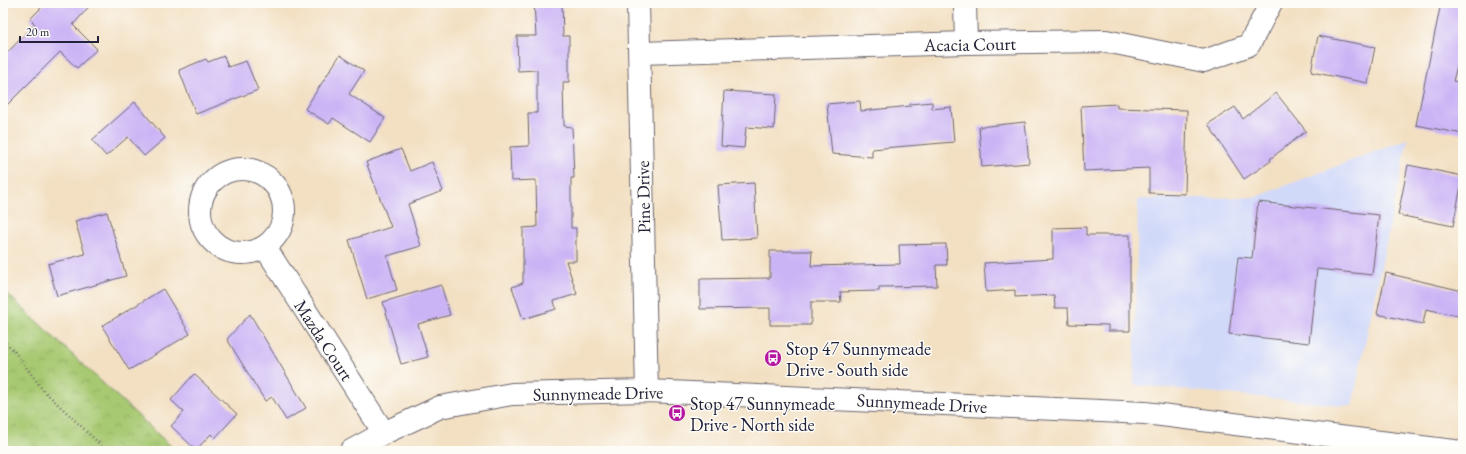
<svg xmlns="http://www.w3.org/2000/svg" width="1466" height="454" font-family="'EB Garamond',serif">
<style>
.built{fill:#d1d9f9}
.park{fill:url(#park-crowns);stroke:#647656}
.building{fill:#cab4f5}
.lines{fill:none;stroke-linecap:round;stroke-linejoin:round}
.minor-casing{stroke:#6b646b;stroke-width:24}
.tertiary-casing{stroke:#6b646b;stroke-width:24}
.path{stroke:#6b646b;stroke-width:2.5;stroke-dasharray:1 3;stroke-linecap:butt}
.minor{stroke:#fff;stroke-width:22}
.tertiary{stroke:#fff;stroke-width:22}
.labels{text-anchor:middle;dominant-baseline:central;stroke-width:3;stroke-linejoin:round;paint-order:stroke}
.street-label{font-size:18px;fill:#22223b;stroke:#fdfcf7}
.poi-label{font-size:18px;fill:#22223b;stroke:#fdfcf7;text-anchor:start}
</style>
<defs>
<pattern id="park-crowns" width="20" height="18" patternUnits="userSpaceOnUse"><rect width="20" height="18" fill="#a7c971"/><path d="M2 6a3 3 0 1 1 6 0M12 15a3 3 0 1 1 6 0" fill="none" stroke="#8fac63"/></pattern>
</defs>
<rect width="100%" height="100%" fill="#fdfcf7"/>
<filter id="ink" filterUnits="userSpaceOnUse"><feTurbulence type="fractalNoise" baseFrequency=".025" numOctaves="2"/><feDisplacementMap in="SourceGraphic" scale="8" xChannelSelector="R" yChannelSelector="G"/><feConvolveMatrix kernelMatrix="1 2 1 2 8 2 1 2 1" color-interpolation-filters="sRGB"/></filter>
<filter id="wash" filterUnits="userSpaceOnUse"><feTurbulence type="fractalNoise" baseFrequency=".012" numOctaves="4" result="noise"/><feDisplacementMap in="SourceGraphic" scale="16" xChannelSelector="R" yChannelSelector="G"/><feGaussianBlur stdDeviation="0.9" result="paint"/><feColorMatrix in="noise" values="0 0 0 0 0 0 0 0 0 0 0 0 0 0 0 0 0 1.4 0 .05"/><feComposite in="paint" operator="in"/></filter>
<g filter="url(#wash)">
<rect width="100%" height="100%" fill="#f3e0c3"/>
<polygon class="built" points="1408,139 1352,406 1134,385 1138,199 1256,197"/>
<polygon class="park" points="3,290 176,451 3,451"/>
<g id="blocks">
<g class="building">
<polygon points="46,3 92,3 73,25 97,49 77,68 60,52 3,109 3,57 35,24 30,19"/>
<polygon points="534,3 562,3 563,36 569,36 569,82 563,82 564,126 572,127 574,178 571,178 571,228 576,228 576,261 566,261 577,294 554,301 556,309 523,319 512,287 523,283 523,228 537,227 536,180 511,181 510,147 529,146 528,113 537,113 537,70 518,71 517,36 536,36"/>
<polygon points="1441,3 1463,3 1463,43 1453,81 1463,83 1463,134 1416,125"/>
<polygon points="1318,36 1375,47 1368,83 1311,72"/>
<polygon points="340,55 364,71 349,94 385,118 370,142 333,118 329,124 305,109"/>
<polygon points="224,56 228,67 246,61 258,90 196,114 179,70 206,59 208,62"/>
<polygon points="724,91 776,94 774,129 746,127 744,148 721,146"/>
<polygon points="1276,93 1306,131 1270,159 1271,161 1244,179 1208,124 1235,107 1243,119"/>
<polygon points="860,101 861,111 911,106 910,104 932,102 932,109 951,107 954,142 872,149 872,157 832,154 827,104"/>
<polygon points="135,102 165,138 144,156 128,137 106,156 92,140"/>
<polygon points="1117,104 1117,108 1187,110 1185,194 1149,193 1149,168 1084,171 1081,106"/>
<polygon points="1025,122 1029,163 982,167 979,127"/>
<polygon points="401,149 410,171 432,162 443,191 408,204 421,246 387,256 397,290 367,299 349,240 391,227 366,162"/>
<polygon points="1408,165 1463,176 1453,226 1398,215"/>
<polygon points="754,183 757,238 722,240 718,185"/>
<polygon points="1258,202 1379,215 1372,275 1317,269 1309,343 1229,334 1238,257 1252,258"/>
<polygon points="107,212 126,276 57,296 48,264 85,254 75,221"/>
<polygon points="1086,227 1086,235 1130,235 1130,331 1108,331 1108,325 1069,324 1068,308 1055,308 1054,295 1015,297 1015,290 986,292 984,263 1053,259 1053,228"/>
<polygon points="946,244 947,265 936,265 937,286 879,287 879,291 840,292 841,302 811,302 811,325 770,325 770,308 700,309 700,279 770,278 770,251 812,251 811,266 900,264 899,245"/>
<polygon points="1386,273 1463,291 1463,317 1426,309 1423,324 1377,314"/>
<polygon points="441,285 450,315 418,324 428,357 401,364 383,302"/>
<polygon points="163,289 190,334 129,370 102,326"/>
<polygon points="250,314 306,408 286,420 272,397 265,401 227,339"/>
<polygon points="194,374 237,414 215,438 211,434 196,450 171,426 184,412 171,400"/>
</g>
</g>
</g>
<g filter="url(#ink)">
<use href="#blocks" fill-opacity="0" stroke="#6b646b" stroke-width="1"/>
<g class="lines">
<defs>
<g id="minor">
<polyline points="638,3 647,391"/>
<polyline points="965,3 966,43"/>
<polyline points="640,53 966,43 1106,41 1204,61 1249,45 1271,3"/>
<circle cx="242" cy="211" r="42"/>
<polyline points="265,247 384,433"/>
</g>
<polyline id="tertiary" points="351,451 384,433 440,407 512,394 647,391 1145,413 1454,451"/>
</defs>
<use href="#minor" class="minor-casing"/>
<use href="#tertiary" class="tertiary-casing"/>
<polyline class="path" points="3,340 14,351 43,390 107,451"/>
<use href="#minor" class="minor"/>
<use href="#tertiary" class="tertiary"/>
</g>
</g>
<defs>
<symbol id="bus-disc" viewBox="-11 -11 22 22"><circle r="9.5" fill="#b5179e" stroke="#fdfcf7"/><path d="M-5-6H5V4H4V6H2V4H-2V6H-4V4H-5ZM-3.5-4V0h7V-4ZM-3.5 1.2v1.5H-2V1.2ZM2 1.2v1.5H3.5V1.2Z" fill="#fff"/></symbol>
</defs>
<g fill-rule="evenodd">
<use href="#bus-disc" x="763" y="348" width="20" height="20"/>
<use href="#bus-disc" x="667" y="403" width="20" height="20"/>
</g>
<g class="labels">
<g class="street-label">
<text transform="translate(970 44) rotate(-1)">Acacia Court</text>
<text transform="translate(643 197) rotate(-91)">Pine Drive</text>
<text transform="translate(324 340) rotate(57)">Mazda Court</text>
<text transform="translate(598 393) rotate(-1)">Sunnymeade Drive</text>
<text transform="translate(922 403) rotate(3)">Sunnymeade Drive</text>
</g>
<g class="poi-label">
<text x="786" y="348">Stop 47 Sunnymeade<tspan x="786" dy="21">Drive - South side</tspan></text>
<text x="690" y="403">Stop 47 Sunnymeade<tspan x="690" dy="21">Drive - North side</tspan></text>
</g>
</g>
<rect width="1466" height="454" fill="none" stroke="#fdfcf7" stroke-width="16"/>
<path d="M20 36v6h78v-6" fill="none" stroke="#22223b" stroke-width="2"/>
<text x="26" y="36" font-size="12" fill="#22223b" stroke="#fdfcf7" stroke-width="3" paint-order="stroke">20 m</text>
</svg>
